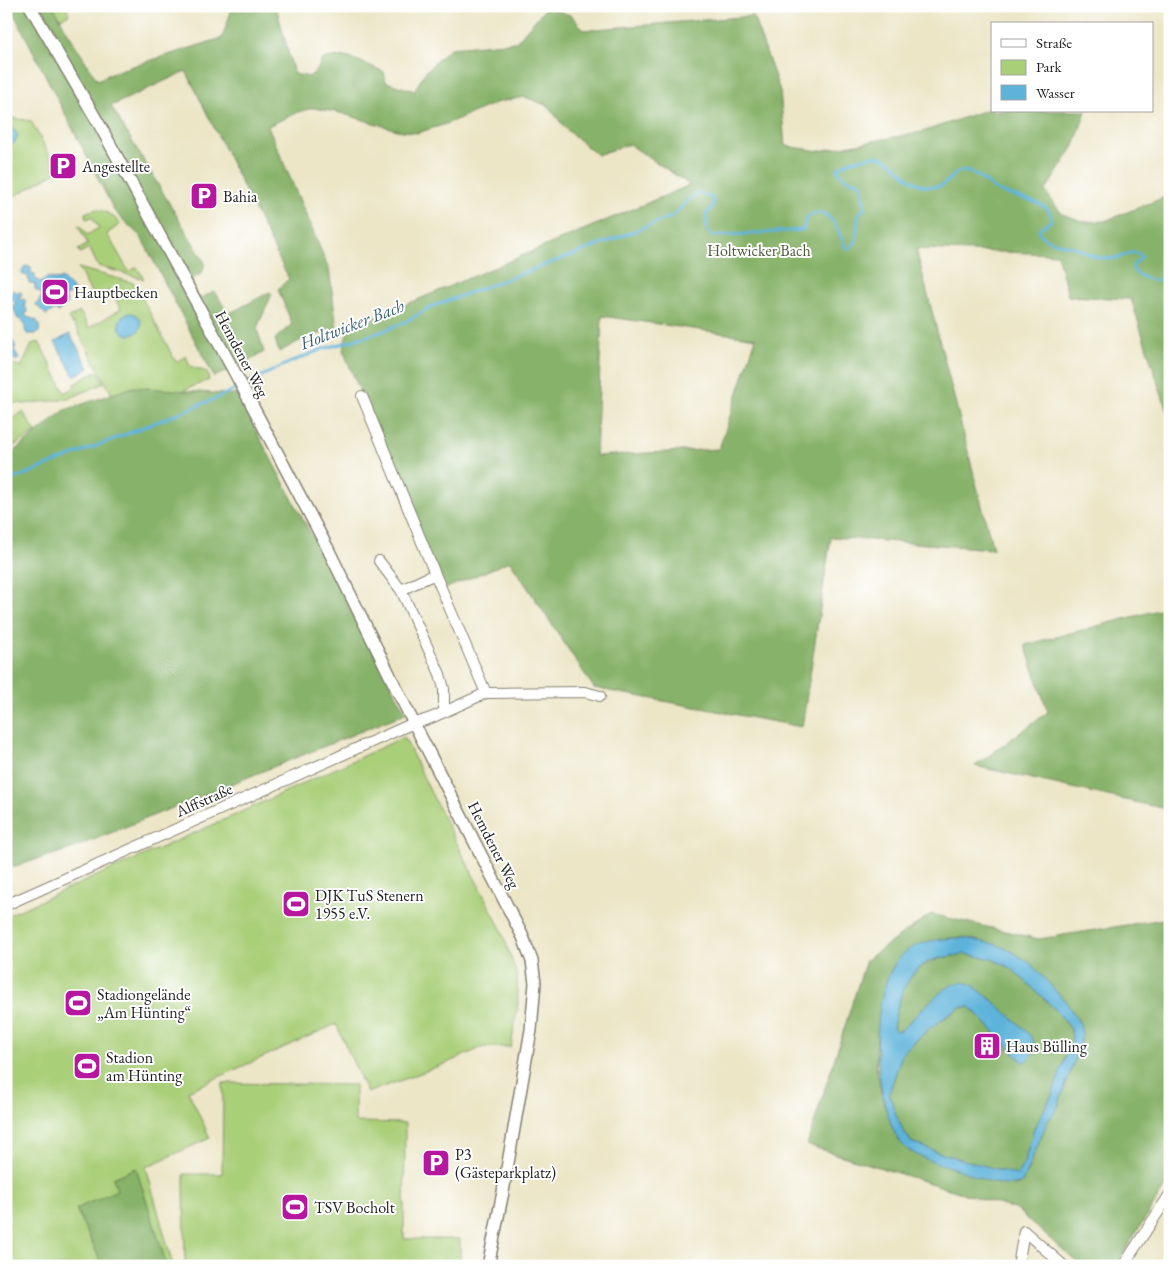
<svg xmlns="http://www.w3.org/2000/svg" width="1176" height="1272" font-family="'EB Garamond',serif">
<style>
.green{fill:#aacf79;stroke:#63764a}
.forest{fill:#87b269;stroke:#526742;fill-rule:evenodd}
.water{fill:#5db3da;stroke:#3c687b;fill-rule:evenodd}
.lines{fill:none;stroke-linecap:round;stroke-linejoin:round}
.stream{stroke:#5db3da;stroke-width:3}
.minor-casing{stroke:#848071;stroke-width:12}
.tertiary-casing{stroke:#848071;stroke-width:14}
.minor{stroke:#fff;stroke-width:10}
.tertiary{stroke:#fff;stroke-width:11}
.labels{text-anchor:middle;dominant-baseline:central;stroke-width:4;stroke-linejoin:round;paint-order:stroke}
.poi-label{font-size:16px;fill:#1c1c1c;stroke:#fff;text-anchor:start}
.park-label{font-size:16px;fill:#4e5b3d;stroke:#fff}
.street-label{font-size:16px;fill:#1c1c1c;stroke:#fff}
.water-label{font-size:18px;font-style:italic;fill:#396071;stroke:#fff}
</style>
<rect width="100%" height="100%" fill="#fff"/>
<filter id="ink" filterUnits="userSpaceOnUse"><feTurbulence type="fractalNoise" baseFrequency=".02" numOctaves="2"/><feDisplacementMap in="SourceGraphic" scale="10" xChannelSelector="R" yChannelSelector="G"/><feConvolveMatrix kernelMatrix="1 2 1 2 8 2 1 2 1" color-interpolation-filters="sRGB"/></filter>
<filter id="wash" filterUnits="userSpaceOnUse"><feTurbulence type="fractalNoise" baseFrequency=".0096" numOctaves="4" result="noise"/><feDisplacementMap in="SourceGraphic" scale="20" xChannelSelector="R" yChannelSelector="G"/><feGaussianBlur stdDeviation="1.12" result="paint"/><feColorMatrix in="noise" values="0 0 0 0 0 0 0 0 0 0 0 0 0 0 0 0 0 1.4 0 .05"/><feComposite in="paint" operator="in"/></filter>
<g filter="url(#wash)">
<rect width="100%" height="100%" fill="#ece5c6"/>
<g class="green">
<polygon points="53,6 72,6 67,9 69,14 60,19"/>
<polygon points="6,117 31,121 58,171 6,201"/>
<path d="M 96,209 C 106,212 114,215 120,224 L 107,234 L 129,272 L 137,267 L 144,279 L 98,266 L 89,248 L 80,253 L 78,250 L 88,244 L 78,226 L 80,225 L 87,235 L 99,228 L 92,217 L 86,219 L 85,213 Z"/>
<polygon points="78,268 134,283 176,362 186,356 190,366 207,372 209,380 123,415 74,324 72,324 68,318 80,312 89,328 121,309 110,290 94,298"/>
<polygon points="39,342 65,393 75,387 74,384 97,371 104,383 68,399 24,404 6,402 6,366 9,364 22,366 32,344"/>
<polygon points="23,412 36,432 9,449 6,445 6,422"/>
<polygon points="404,737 433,797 501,929 517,975 518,1004 511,1047 483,1047 447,1063 367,1093 336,1024 188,1091 210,1138 146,1167 173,1266 6,1266 6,916 226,819"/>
<polygon points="223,1083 355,1085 355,1122 405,1123 404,1239 460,1239 460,1266 185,1266 184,1174 222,1174"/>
</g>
<g class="forest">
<path d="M 10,6 L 53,6 L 68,33 L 97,80 L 117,71 L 222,38 L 233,6 L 276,6 L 294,74 L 309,77 L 318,69 L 322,60 C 342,50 366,64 384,72 L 386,82 L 414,91 L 426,71 L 450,48 L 516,42 L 544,10 L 549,7 L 572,16 L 584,30 L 753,16 L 780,91 L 785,146 L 819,151 L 922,132 L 992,108 L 992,111 L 1086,111 L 1074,146 L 1045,191 L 1062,214 L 1086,222 L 1105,221 L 1170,195 L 1170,421 L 1131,299 L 1068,296 L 1057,254 L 916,249 L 993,549 L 831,537 L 802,727 L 594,688 L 510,561 L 442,590 L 343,350 L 348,329 L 690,185 L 629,144 L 597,155 L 566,129 L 548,106 L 525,97 L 498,102 L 446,124 L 417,133 L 397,130 L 337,112 L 313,108 L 298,112 L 268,126 L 329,269 L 337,329 L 305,338 L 279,352 L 275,339 L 292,324 L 278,289 L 289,279 L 186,71 L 111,106 L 205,263 L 202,273 L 191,280 L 197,296 L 201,298 L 215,291 L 228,314 L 270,292 L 272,294 L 257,328 L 264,352 L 249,361 L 214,377 L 141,237 L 115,212 ZM 602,316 L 756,338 L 719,449 L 596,456 Z"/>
<polygon points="133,387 237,395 406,713 71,849 6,869 6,454 8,456 65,410"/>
<polygon points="1170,607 1170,810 975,766 1048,712 1025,645"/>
<path d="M 931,914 L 1039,939 L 1170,918 L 1170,1179 L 1115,1266 L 1081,1266 L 1017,1210 L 807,1145 L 866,960 ZM 951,938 L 964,938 L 984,942 L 1039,974 L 1066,1002 L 1080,1024 L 1079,1047 L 1074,1062 L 1056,1111 L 1047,1122 L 1022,1183 L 1015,1186 L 927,1159 L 909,1151 L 899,1141 L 883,1101 L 877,1071 L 876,1050 L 883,993 L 915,948 L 928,942 Z"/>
<path d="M 965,954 L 992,959 L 1011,968 L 1055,1009 L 1071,1029 L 1072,1039 L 1052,1095 L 1034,1129 L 1024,1162 L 1017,1176 L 940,1153 L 911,1142 L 903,1130 L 896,1115 L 889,1093 L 903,1052 L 930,1028 L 961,1007 L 970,1007 L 1022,1062 L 991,999 L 969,983 L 933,1000 L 901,1030 L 895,1031 L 893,1027 C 903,977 912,961 965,954 Z"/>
<polygon points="136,1168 167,1266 103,1266 76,1209 117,1190 113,1178"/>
</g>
<g class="water">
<polygon points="6,127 13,129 18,135 15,142 6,148"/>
<polygon points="25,266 31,267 31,273 35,274 35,278 38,281 42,282 47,277 59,280 62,278 74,290 65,297 68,303 58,312 55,310 46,315 36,305 42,296 41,293 35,290 35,284 29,283 28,276 23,275 22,272"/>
<polygon points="14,290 16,292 21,292 22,295 18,297 20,300 24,299 26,302 24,304 28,312 25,314 27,317 36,320 40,325 39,332 36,334 27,334 25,330 25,324 21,320 17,318 13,306 15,303 14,300 9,302 6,295"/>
<circle cx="130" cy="324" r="11"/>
<polygon points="70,334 89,368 74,376 55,342"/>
<polygon points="6,336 8,339 11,338 16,347 14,349 19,359 16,361 15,359 6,361"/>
<path d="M 964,938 L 994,944 L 1008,949 L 1030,963 L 1066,1002 L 1080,1024 L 1082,1034 L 1074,1062 L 1056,1111 L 1047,1122 L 1022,1183 C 1006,1190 983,1179 968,1173 C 948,1165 913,1159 900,1142 C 895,1136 892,1128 890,1121 C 874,1080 868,987 903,954 C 918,940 944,938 964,938 ZM 965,954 L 992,959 L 1011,968 L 1055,1009 L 1071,1029 L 1072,1039 L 1052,1095 L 1034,1129 L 1024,1162 L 1017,1175 L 940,1153 L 911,1142 L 903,1130 L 896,1115 L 889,1093 L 903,1052 L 930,1028 L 960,1007 L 970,1007 L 1023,1062 C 1034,1058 1037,1049 1032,1038 C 1028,1030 977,986 968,983 C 965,982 960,982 957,983 C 937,990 917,1016 901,1030 L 896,1031 L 893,1028 C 897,1004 905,972 930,961 C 941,957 953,956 965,954 Z"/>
</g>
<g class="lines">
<g class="stream">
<path d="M 245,384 L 293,361 L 323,349 L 381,332 L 403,323 L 433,306 L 578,253 L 673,216 L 688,200 L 698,193 L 712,198 C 715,206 711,209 706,214 L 707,231 L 714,236 L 803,230 L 806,218 C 830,201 839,232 846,249 L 849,249 L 856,242 L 858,214 L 865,208 L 861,183 L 846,179 L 837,170 C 841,164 849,162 856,160 C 862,159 869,156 875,156 C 896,157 904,183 926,186 C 931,187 940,187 944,184 C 951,180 954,171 962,171 C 978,171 986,185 998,191 C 1012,197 1038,200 1048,210 C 1051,213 1051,217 1051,221 L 1040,228 L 1039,232 C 1047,245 1067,243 1079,249 C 1088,253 1093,258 1105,258 C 1108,258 1113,259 1117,258 C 1126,256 1134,248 1142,257 L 1133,265 L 1133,270 C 1144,281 1155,281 1170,279"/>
<polyline points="6,482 217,398 239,387"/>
</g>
</g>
</g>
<g filter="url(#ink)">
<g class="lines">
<defs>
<g id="minor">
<polyline points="362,396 435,574 486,693"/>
<polyline points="379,561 401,590 440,674 444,689 444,712"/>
<polyline points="401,590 435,574"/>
<polyline points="6,905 407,726 431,718 486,693 585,692 600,696"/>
<polyline points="1018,1266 1024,1231 1064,1266"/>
<polyline points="1123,1266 1170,1194"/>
</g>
<polyline id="tertiary" points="30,6 99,124 235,373 327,547 400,696 523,937 532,961 535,983 531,1030 503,1192 488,1266"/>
</defs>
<use href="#minor" class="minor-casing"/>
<use href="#tertiary" class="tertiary-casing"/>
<use href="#minor" class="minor"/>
<use href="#tertiary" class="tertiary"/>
</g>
</g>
<defs>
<symbol id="parking-square" viewBox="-11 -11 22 22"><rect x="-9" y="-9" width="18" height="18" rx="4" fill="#b5179e" stroke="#fff"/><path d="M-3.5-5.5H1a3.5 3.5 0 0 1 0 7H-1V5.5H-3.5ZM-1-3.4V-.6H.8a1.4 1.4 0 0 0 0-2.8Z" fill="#fff"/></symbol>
<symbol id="stadium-square" viewBox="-11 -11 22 22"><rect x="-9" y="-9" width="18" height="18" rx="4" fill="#b5179e" stroke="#fff"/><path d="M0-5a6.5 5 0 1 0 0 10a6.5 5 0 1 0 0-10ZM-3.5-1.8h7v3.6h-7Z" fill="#fff"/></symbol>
<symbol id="building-square" viewBox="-11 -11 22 22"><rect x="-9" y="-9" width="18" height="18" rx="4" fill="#b5179e" stroke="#fff"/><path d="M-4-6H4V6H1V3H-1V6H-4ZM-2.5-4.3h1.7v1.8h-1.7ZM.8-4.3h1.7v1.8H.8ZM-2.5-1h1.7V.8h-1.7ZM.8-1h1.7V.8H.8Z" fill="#fff"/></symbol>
</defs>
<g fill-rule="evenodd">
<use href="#parking-square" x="47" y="150" width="32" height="32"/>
<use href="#parking-square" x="188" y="180" width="32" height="32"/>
<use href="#stadium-square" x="39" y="276" width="32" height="32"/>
<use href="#stadium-square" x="280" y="888" width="32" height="32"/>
<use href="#stadium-square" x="62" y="987" width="32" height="32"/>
<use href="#building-square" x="971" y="1030" width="32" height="32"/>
<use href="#stadium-square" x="71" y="1050" width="32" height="32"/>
<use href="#parking-square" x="420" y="1147" width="32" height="32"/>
<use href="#stadium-square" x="279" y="1191" width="32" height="32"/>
</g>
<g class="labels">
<g class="poi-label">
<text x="82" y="166">Angestellte</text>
<text x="223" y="196">Bahia</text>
<text x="74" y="292">Hauptbecken</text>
<text x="315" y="895">DJK TuS Stenern<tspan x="315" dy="18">1955 e.V.</tspan></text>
<text x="97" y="994">Stadiongelände<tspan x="97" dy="18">„Am Hünting“</tspan></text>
<text x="1006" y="1046">Haus Bülling</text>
<text x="106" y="1057">Stadion<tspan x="106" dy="18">am Hünting</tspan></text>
<text x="455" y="1154">P3<tspan x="455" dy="18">(Gästeparkplatz)</tspan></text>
<text x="314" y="1207">TSV Bocholt</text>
</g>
<g class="park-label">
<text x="759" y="250">Holtwicker Bach</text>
</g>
<g class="street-label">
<text transform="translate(242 354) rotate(62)">Hemdener Weg</text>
<text transform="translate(204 800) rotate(-24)">Alffstraße</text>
<text transform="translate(494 845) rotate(63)">Hemdener Weg</text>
</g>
<g class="water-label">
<text transform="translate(352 324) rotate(-21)">Holtwicker Bach</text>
</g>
</g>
<rect width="1176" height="1272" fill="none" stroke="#fff" stroke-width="25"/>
<rect x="991" y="22" width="162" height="90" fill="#ffffff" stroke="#a4a4a4"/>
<rect x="1001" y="39" width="25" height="8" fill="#ffffff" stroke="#a4a4a4"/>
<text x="1036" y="48" font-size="15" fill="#1c1c1c">Straße</text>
<rect x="1001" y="60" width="25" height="15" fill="#aacf79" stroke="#a4a4a4"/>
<text x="1036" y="72" font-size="15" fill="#1c1c1c">Park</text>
<rect x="1001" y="85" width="25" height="15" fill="#5db3da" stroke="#a4a4a4"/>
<text x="1036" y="98" font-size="15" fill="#1c1c1c">Wasser</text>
</svg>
